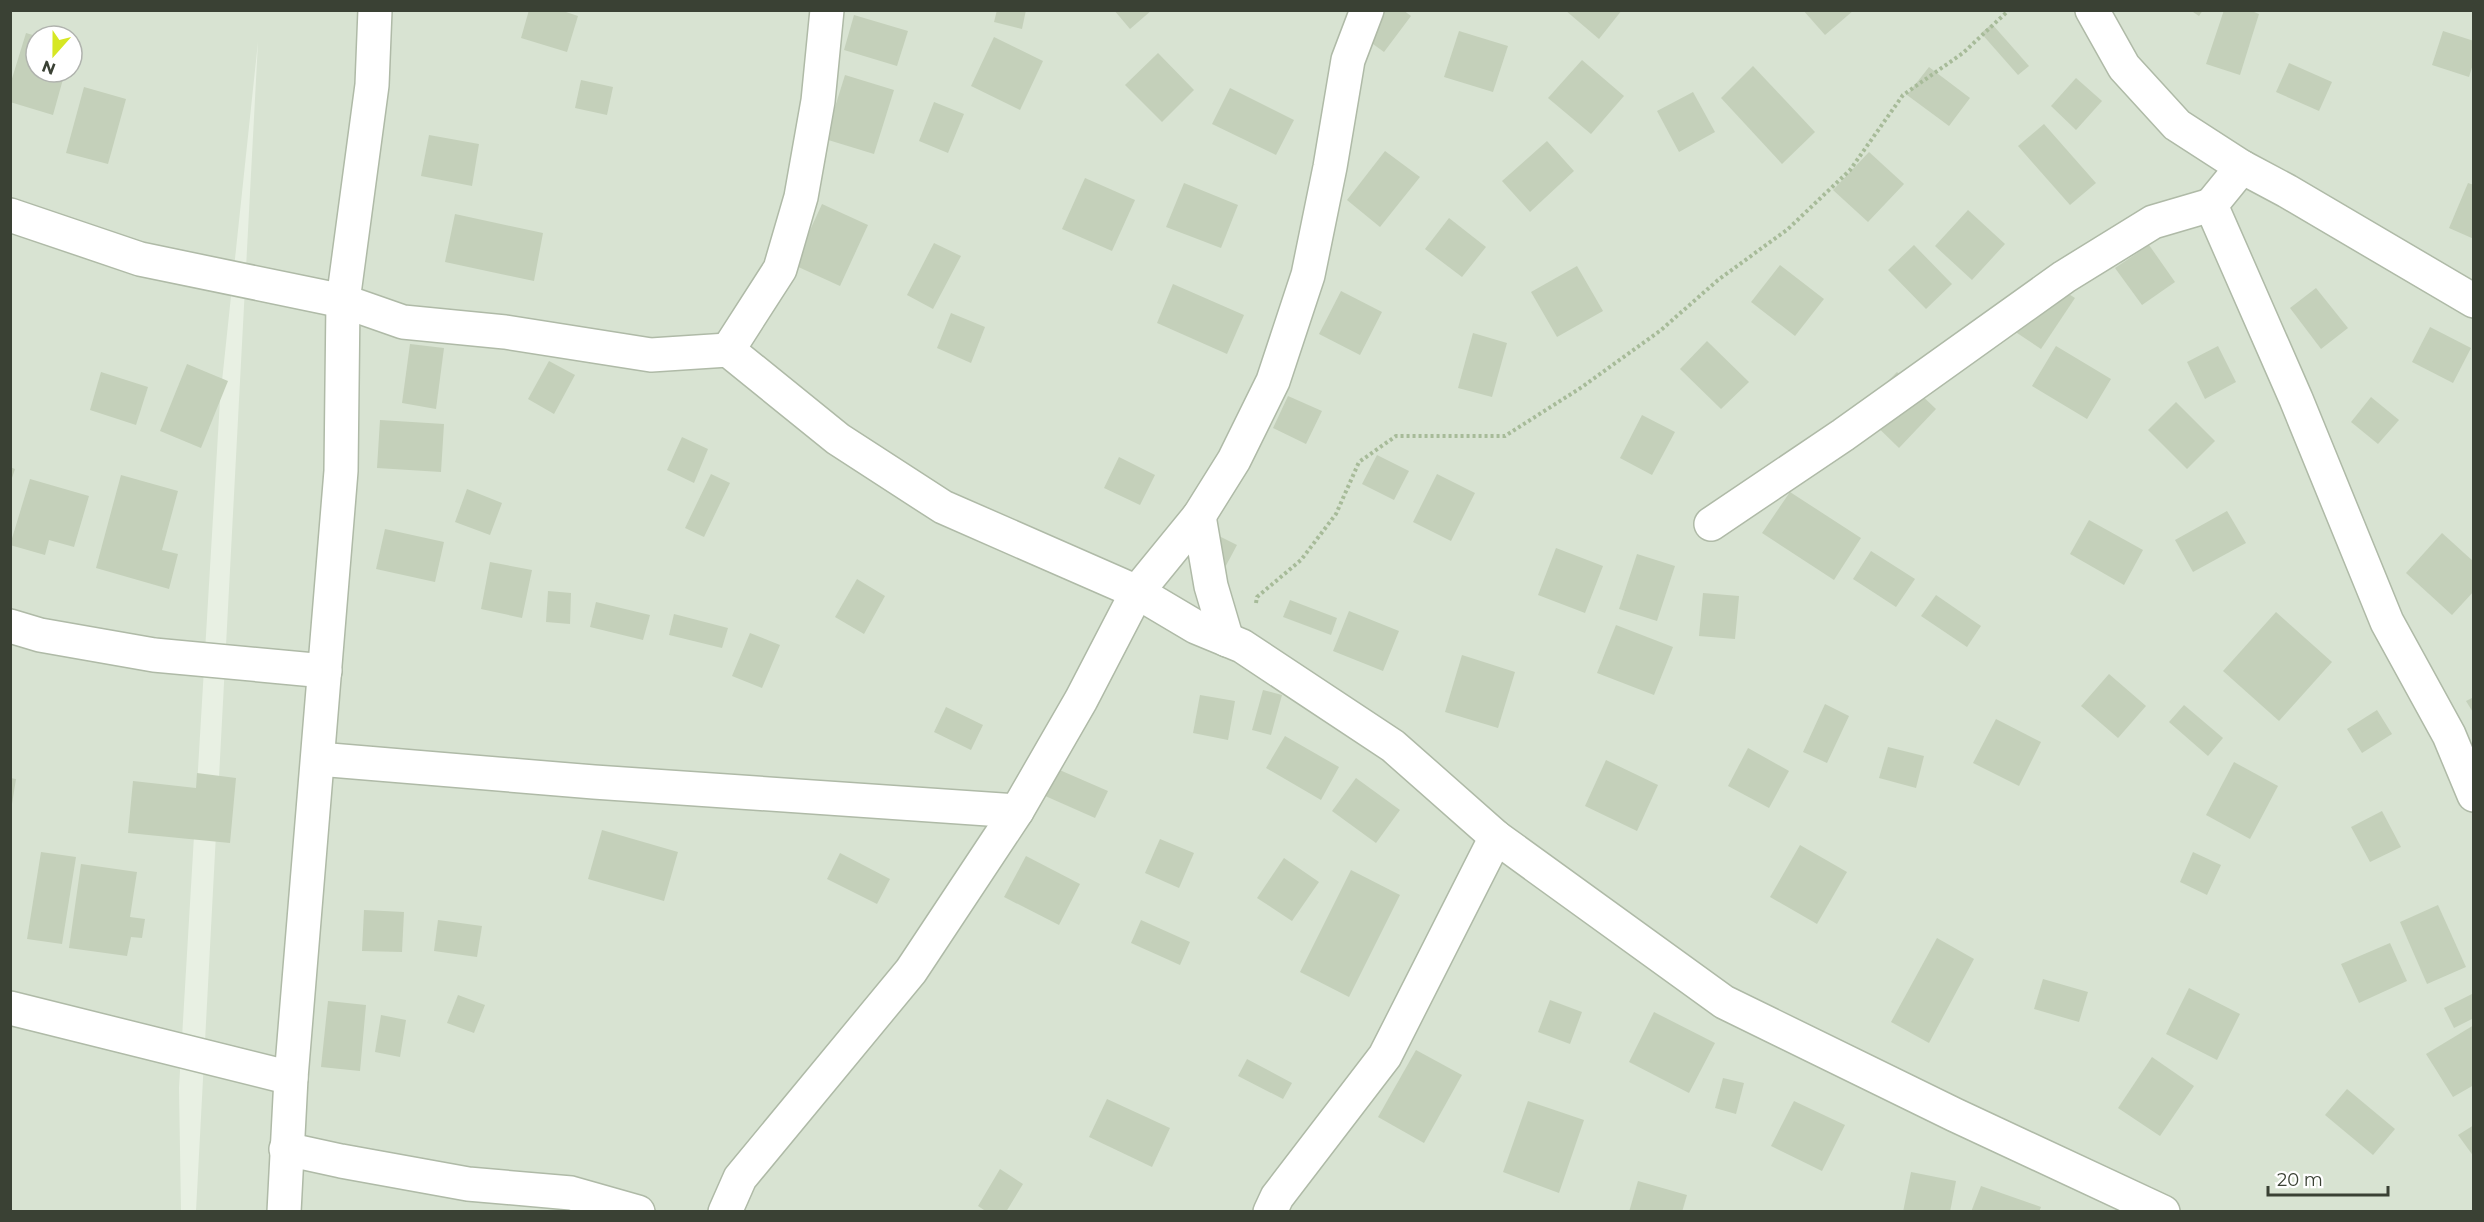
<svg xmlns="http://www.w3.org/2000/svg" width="2484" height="1222" font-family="Montserrat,sans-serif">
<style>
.residential{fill:#d8e3d2;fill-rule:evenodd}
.building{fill:#c4d0ba}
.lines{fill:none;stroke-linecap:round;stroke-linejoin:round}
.minor-casing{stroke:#afbaa7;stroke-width:36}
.path{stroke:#a7bb99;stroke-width:4;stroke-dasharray:3 3;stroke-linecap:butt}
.minor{stroke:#fff;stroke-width:33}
</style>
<rect width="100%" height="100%" fill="#e8f0e3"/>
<path class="residential" d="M 10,11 L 2473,11 L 2473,1211 L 196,1211 L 258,42 L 220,400 L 179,1088 L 181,1211 L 11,1211 ZM 36,36 L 72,36 L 72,72 L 36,72 Z"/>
<g class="building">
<polygon points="529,10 560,10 578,16 567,52 521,38"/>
<polygon points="997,10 1026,10 1022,29 994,22"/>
<polygon points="1114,10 1152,10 1130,29"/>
<polygon points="1353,10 1403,10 1411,16 1384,52 1344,23"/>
<polygon points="1565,10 1622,10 1599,39"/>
<polygon points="1803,10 1854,10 1825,35"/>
<polygon points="2190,10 2203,10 2199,16"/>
<polygon points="2224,10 2249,10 2259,14 2240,75 2206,64"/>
<polygon points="854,15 908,31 897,66 844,50"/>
<polygon points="1992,24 2029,66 2018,75 1981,33"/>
<polygon points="1459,31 1508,46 1493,92 1444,77"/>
<polygon points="2443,31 2474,41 2474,61 2469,77 2432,65"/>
<polygon points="26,33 36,36 36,72 65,72 53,115 10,102 10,85"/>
<polygon points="994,37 1043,61 1020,110 971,86"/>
<polygon points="1158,53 1194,90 1162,122 1125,85"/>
<polygon points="1582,60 1624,96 1591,134 1548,98"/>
<polygon points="2289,63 2332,82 2319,111 2276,92"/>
<polygon points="1753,66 1815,132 1782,164 1721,98"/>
<polygon points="1929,67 1970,98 1949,126 1907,95"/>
<polygon points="845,75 894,90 874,154 825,139"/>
<polygon points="2076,78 2102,101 2076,130 2051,106"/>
<polygon points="581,80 613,87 607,115 575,108"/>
<polygon points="84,87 126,99 108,164 66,153"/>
<polygon points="1230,88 1294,120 1276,155 1212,124"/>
<polygon points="1693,92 1715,132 1679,152 1657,111"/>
<polygon points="934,102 964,114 948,153 919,141"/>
<polygon points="2044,124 2096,183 2070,205 2018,146"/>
<polygon points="429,135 479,144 472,186 421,176"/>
<polygon points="1547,141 1574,171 1530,212 1502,181"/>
<polygon points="1385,151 1420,177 1380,227 1347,200"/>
<polygon points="1869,152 1904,184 1868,222 1833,190"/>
<polygon points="1085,178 1135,200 1112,251 1062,229"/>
<polygon points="1184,183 1238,205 1221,248 1166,227"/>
<polygon points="2468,183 2474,185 2474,239 2449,228"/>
<polygon points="822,204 868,225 840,286 794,265"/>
<polygon points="1968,210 2005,244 1972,280 1935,246"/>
<polygon points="455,214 543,233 534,281 445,262"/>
<polygon points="1449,218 1486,247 1462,277 1425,249"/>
<polygon points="934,243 961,256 933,309 907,295"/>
<polygon points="1914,245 1952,284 1926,309 1888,270"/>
<polygon points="2149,245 2175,282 2142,305 2115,268"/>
<polygon points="1780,265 1824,299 1795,336 1751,302"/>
<polygon points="1577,266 1603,311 1557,337 1531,292"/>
<polygon points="2047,280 2075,298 2041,349 2014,331"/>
<polygon points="1173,284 1244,315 1227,354 1157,323"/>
<polygon points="2316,288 2348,328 2321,349 2290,308"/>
<polygon points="1341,291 1382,312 1360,355 1319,334"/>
<polygon points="951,313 985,327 971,363 937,348"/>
<polygon points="2430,327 2471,348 2453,383 2412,362"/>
<polygon points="1473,333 1507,343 1492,397 1458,388"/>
<polygon points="1707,341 1749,382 1721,409 1680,369"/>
<polygon points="410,344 444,348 436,409 402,403"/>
<polygon points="2056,346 2111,379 2087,419 2032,386"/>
<polygon points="2218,346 2236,382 2205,399 2187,362"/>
<polygon points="549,361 575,375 554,414 528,399"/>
<polygon points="187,364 228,381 201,448 160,431"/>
<polygon points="101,372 148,387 136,425 90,410"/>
<polygon points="1897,372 1936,409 1899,448 1860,410"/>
<polygon points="1288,396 1322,411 1306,444 1273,428"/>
<polygon points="2371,397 2399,420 2378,444 2351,422"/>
<polygon points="2176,402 2215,441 2187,469 2148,430"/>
<polygon points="1642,415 1675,432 1652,475 1620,458"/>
<polygon points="380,420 444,424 441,472 377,468"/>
<polygon points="682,437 708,449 694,483 667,470"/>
<polygon points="1377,455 1409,471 1394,500 1362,484"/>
<polygon points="1119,457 1155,475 1140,505 1104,488"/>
<polygon points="10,467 15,469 11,481 10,481"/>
<polygon points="711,474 730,483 704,537 685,528"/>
<polygon points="1437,474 1475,493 1451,541 1413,522"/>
<polygon points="121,475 178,491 162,550 178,554 169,589 96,568"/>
<polygon points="30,479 89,496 74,547 49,540 45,555 10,545"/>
<polygon points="467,489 502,503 490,535 455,522"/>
<polygon points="1790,492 1861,538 1834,580 1762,533"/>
<polygon points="2227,511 2246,543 2193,572 2175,540"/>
<polygon points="2089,520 2143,550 2124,585 2070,554"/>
<polygon points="385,529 444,542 435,582 376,569"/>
<polygon points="2442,533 2474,562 2474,591 2452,615 2406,573"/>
<polygon points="1215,534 1237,545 1221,575"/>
<polygon points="1556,548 1603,566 1585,613 1538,595"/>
<polygon points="1871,551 1915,579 1896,607 1853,579"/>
<polygon points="1637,554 1675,566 1657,621 1619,609"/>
<polygon points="490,562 532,570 522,618 481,609"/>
<polygon points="857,579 885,596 864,634 835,617"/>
<polygon points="548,591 571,593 570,624 546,622"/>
<polygon points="1703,593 1739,596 1735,639 1699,636"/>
<polygon points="1936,595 1981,626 1967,647 1921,616"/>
<polygon points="1290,600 1337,618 1331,635 1283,617"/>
<polygon points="596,602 650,615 643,640 590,627"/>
<polygon points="1349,611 1399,631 1383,671 1333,651"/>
<polygon points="2276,612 2332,662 2279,721 2223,671"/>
<polygon points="674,614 728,628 722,648 669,635"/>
<polygon points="1616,625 1673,647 1654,695 1597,673"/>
<polygon points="750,633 780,645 762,688 732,676"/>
<polygon points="1462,655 1515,672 1498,728 1445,712"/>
<polygon points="2109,674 2146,706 2118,738 2081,706"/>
<polygon points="1263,690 1282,695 1271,735 1252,730"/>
<polygon points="1200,695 1235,701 1228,740 1193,733"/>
<polygon points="2474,697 2474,714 2466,701"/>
<polygon points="1825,704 1849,716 1827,763 1803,752"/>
<polygon points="2184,705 2223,738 2208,756 2169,722"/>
<polygon points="946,707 983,725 971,750 934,732"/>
<polygon points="2377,710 2392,734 2362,753 2347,729"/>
<polygon points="1996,719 2041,742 2019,786 1973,763"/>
<polygon points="1285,736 1339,767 1321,800 1266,768"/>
<polygon points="1888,747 1924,756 1916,788 1879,778"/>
<polygon points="1748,748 1789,771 1769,808 1728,786"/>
<polygon points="1606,760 1658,785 1637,831 1585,806"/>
<polygon points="2234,762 2278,786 2250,839 2206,815"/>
<polygon points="1055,768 1108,791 1095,818 1043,795"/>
<polygon points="197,773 236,778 230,843 128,833 133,781 196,788"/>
<polygon points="10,778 16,779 12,804 10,804"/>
<polygon points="1356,778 1400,810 1376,843 1332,811"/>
<polygon points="2382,811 2401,847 2370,862 2351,827"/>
<polygon points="602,830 678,852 664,901 588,879"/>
<polygon points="1160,839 1194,853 1179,888 1145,873"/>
<polygon points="1800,845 1847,872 1817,924 1770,897"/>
<polygon points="41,852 76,857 62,944 27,939"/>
<polygon points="2193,852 2221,865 2207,895 2180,882"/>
<polygon points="840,853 890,879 877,904 827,879"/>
<polygon points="1026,856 1080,884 1059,925 1004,897"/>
<polygon points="1284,858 1319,882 1292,921 1257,898"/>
<polygon points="81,864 137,872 130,917 145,919 142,938 131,937 127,956 69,948"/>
<polygon points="1351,870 1400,895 1349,997 1300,972"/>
<polygon points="2438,905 2466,967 2427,984 2400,922"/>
<polygon points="364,910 404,912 402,952 362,951"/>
<polygon points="438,920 482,926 477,957 434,951"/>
<polygon points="1141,920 1190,942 1180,965 1131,943"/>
<polygon points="1937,938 1974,959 1929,1043 1891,1022"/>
<polygon points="2390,943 2407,981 2359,1003 2341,964"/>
<polygon points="2043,979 2088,992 2079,1022 2034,1009"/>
<polygon points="2189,988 2240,1014 2217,1060 2166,1034"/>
<polygon points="2474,993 2474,1018 2454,1028 2444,1008"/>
<polygon points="458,995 485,1005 474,1033 447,1023"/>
<polygon points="1550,1000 1582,1012 1570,1044 1538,1032"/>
<polygon points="328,1001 366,1005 360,1071 321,1067"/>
<polygon points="1654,1012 1715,1043 1689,1093 1629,1062"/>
<polygon points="381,1015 406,1020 400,1057 375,1052"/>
<polygon points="2474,1025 2474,1085 2453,1097 2426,1054"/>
<polygon points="1416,1050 1462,1075 1424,1143 1378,1117"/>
<polygon points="2152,1057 2194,1086 2160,1136 2118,1108"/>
<polygon points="1247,1059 1292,1083 1283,1099 1238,1076"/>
<polygon points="1723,1078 1744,1083 1736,1114 1715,1108"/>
<polygon points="2347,1089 2395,1129 2373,1155 2325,1115"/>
<polygon points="1107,1099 1170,1128 1152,1167 1089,1137"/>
<polygon points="1528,1101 1584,1120 1559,1193 1503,1172"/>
<polygon points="1794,1101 1845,1125 1822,1171 1771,1146"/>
<polygon points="2474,1125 2474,1157 2458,1135"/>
<polygon points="1000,1169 1023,1184 1006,1212 987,1212 978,1206"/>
<polygon points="1911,1172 1956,1181 1950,1212 1903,1212"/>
<polygon points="1638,1181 1687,1195 1682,1212 1629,1212"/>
<polygon points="1981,1186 2041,1207 2039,1212 1971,1212"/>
</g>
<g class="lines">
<defs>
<g id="minor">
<polyline points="2092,10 2124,67 2177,125 2242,167 2287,191 2474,301"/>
<polyline points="2242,167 2211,205 2296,399 2387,622 2449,735 2474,795"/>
<polyline points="10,215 140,259 343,301 403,322 505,332 651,355 728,350 838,439 943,507 1137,592 1196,627 1242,646 1393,746 1496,837 1724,1002 1955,1115 2163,1212"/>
<polyline points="728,350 780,269 801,197 818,101 827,10"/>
<polyline points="1199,516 1211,586 1227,640"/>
<polyline points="1711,524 1843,435 2064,277 2153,222 2211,205"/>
<polyline points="10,626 40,635 154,655 325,671"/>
<polyline points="318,759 594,782 1017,811"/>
<polyline points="10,1008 291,1078"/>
<polyline points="286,1149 341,1161 468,1184 571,1193 638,1212"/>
<polyline points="284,1212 291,1078 341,471 343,301 372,85 375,10"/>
<polyline points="725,1212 740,1178 911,971 1017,811 1081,700 1137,592 1199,516 1234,460 1273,381 1308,275 1330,167 1348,60 1367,10"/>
<polyline points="1270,1212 1277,1197 1385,1056 1496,837"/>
</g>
</defs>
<use href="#minor" class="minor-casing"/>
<polyline class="path" points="1256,603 1257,597 1301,560 1336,514 1359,462 1396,436 1505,436 1582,387 1661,330 1718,280 1788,229 1850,170 1903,95 1963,53 2009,10"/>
<use href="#minor" class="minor"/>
</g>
<rect width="2484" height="1222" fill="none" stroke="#3a4134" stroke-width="24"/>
<g transform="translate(54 54) rotate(201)"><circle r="28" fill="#ffffff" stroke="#b0b3ae" stroke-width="1.5"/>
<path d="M0-4.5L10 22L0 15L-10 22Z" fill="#d6e723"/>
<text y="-9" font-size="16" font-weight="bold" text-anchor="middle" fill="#3a4134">N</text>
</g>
<path d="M2268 1186v9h120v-9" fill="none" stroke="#3a4134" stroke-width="3"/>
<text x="2277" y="1186" font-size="18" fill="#3a4134" stroke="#ffffff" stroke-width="4.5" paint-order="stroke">20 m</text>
</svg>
